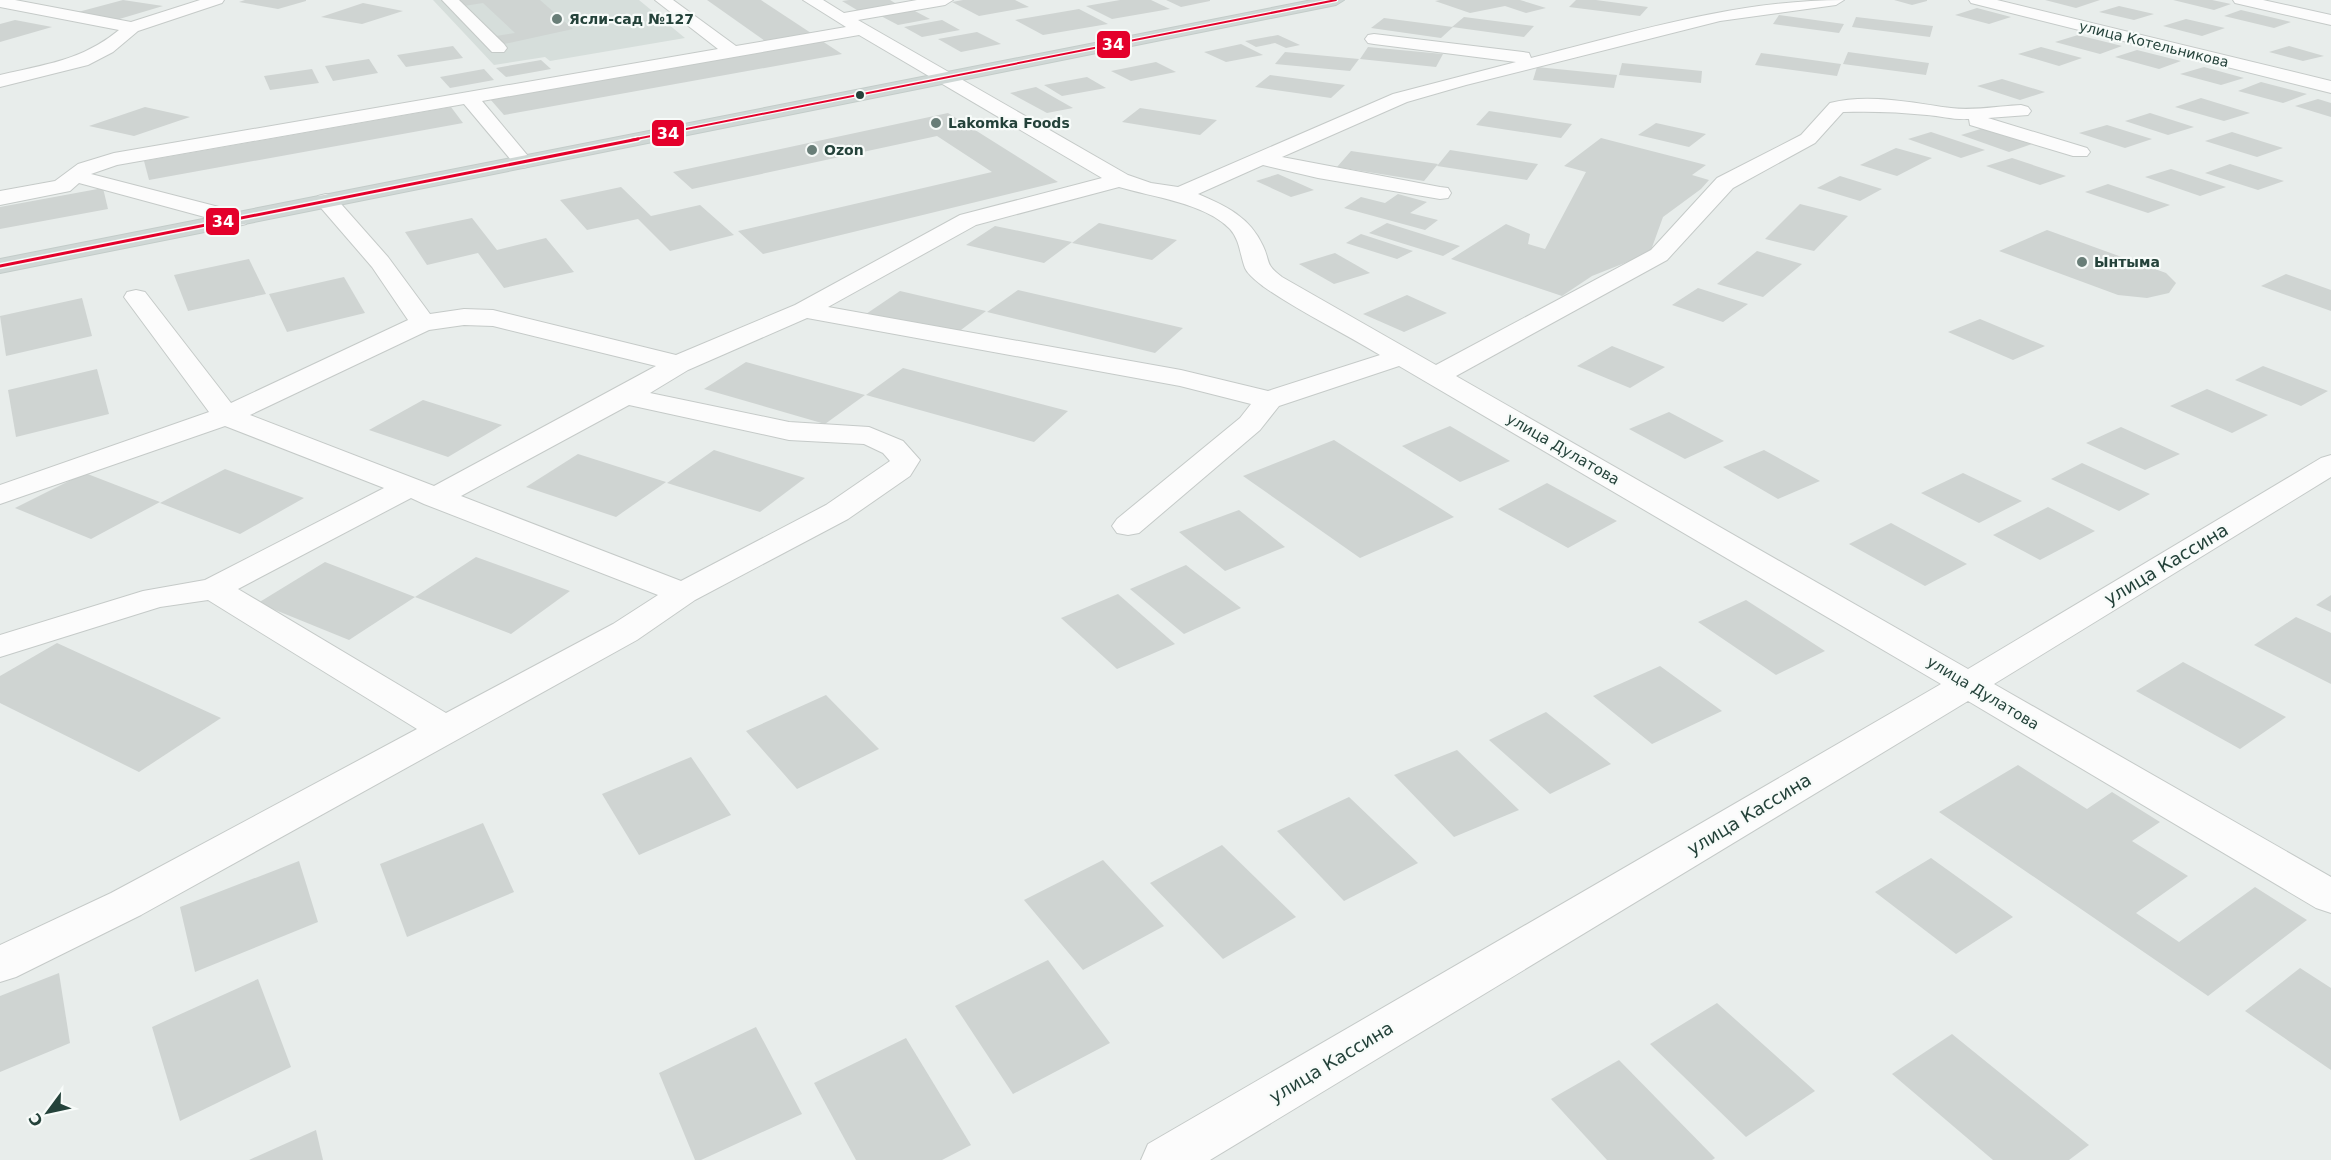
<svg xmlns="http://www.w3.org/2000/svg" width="2331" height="1160" font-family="'DejaVu Sans',sans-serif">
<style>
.built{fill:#d6dedb}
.building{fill:#cfd4d2}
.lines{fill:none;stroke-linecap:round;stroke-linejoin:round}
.minor-casing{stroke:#c5cac8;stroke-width:2}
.major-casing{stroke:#c3ccc9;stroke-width:2}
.minor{fill:#fcfcfc;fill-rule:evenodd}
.major{fill:#cfd7d5;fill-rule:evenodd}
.bus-1-far1-casing{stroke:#f7fbf9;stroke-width:4.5}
.bus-1-casing{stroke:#f7fbf9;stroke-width:6}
.bus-1-far1{stroke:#e4002b;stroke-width:2}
.bus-1{stroke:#e4002b;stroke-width:3}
.poi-dot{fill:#697e78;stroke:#f7fbf9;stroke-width:2}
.bus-dot{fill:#24423a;stroke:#f7fbf9;stroke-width:2}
.labels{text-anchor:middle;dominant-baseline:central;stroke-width:4.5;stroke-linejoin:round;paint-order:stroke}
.far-poi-label{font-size:14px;font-weight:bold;fill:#24423a;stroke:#f7fbf9;text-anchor:start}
.far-street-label{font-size:14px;fill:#24423a;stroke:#f7fbf9}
.street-label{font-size:15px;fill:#24423a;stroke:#f7fbf9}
.near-street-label{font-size:18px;fill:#24423a;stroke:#f7fbf9}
.line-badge{stroke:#f7fbf9;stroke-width:2}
.badge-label{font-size:16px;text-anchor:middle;font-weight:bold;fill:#fff}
</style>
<rect width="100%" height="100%" fill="#e8edeb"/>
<polygon class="built" points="433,0 639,0 685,38 550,61 545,57 494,65"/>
<g class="building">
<polygon points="123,0 163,6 116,20 78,12"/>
<polygon points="245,0 306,0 306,1 278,9 239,2"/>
<polygon points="458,0 540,0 573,29 504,44 496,36 515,33 483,3 464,6"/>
<polygon points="707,0 761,0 811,33 765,41"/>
<polygon points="849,0 890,0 900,6 862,13 842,1"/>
<polygon points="963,0 1015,0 1029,7 979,16 952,2"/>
<polygon points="1120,0 1151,0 1170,9 1112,19 1086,6"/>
<polygon points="1166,0 1210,0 1210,1 1181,7"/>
<polygon points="1440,0 1520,0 1546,8 1526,13 1505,6 1470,13 1435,1"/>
<polygon points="1576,0 1596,0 1648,7 1640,16 1569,7"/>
<polygon points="1894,0 1927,0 1927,1 1912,5"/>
<polygon points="2045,0 2100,0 2076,8"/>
<polygon points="2173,0 2212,0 2231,4 2214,10"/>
<polygon points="363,3 403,11 362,24 321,17"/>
<polygon points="2119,6 2154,14 2134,20 2099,12"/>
<polygon points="1977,8 2011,17 1989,24 1955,15"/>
<polygon points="911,9 930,19 898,25 879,15"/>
<polygon points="1079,9 1108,24 1043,35 1015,20"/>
<polygon points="2241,10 2291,22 2274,28 2224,16"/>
<polygon points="1779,15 1844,24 1839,33 1773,24"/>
<polygon points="1464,17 1534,26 1524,37 1452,27"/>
<polygon points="1856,17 1933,26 1930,37 1852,27"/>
<polygon points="1384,18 1453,27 1441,38 1371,28"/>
<polygon points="2186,19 2225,28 2202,36 2163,26"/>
<polygon points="15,20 52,27 0,42 0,24"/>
<polygon points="942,20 960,30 922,37 904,27"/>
<polygon points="977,32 1001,44 961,52 938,39"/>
<polygon points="1278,35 1300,45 1286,48 1275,43 1256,47 1245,41"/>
<polygon points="2078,35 2122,46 2100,54 2055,42"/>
<polygon points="822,41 842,54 504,115 490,99"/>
<polygon points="1241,44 1263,55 1226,62 1204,52"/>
<polygon points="453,46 463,58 406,67 397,55"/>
<polygon points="2289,46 2324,56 2303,61 2269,52"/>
<polygon points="1368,47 1443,54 1436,67 1360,59"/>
<polygon points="2041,47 2082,58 2059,66 2018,54"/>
<polygon points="2137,50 2181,61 2159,69 2115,57"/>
<polygon points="1285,52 1359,59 1350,71 1275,64"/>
<polygon points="1848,52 1929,63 1926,75 1843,64"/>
<polygon points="1761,53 1841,64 1837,76 1755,65"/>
<polygon points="369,59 378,73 333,81 325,66"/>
<polygon points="541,60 551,69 506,77 496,68"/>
<polygon points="1156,62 1176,72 1131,81 1111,71"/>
<polygon points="1622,63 1702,71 1701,83 1619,75"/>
<polygon points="1537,67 1617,75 1614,88 1533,80"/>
<polygon points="2204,67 2244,78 2221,85 2180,74"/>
<polygon points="312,69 319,83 270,90 264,76"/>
<polygon points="484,69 494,80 450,88 440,77"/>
<polygon points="1270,75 1345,85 1331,98 1255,87"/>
<polygon points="1087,77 1106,88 1062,96 1044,85"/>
<polygon points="2002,79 2045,92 2020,100 1977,86"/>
<polygon points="2261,82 2307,94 2283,103 2238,91"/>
<polygon points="1036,87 1073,108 1047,113 1010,93"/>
<polygon points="2201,98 2250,113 2224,121 2175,107"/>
<polygon points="2318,99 2331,103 2331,117 2295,106"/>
<polygon points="145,107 190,117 134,136 89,126"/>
<polygon points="451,107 463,123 149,180 144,161"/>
<polygon points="1140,108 1217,120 1200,135 1122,122"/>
<polygon points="1489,111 1572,124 1561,138 1476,125"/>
<polygon points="948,113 1058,182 763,254 738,231 992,172 937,136 692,189 673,172"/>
<polygon points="2150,113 2194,127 2168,135 2125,121"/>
<polygon points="1656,123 1706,134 1689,147 1638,135"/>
<polygon points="2107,125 2152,139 2125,148 2079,133"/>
<polygon points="1984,128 2032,144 2009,152 1961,135"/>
<polygon points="1931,132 1985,150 1961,158 1908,139"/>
<polygon points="2232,132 2283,148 2257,157 2205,141"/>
<polygon points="1601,138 1706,165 1692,175 1709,180 1701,189 1663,217 1650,253 1592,276 1562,296 1451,259 1506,224 1530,234 1528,244 1545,249 1586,172 1564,166"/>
<polygon points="1896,148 1932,158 1897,176 1860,165"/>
<polygon points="1450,150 1538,164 1527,180 1437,166"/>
<polygon points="1351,151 1438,164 1424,181 1337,167"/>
<polygon points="2012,158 2066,176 2040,185 1986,166"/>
<polygon points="2230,164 2284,181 2258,190 2205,173"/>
<polygon points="2171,169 2226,187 2200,196 2145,177"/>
<polygon points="1278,174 1314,190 1291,197 1256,181"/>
<polygon points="1840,176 1882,189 1860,201 1817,188"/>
<polygon points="2108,184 2170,205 2148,213 2085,192"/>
<polygon points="621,187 651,216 700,205 734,235 670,251 638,219 587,230 560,200"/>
<polygon points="103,188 108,209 0,229 0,207"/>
<polygon points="1398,194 1427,202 1410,213 1438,220 1425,230 1344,208 1361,197 1385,203"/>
<polygon points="1800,204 1848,216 1814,251 1765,239"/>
<polygon points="472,218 497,250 546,238 574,272 504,288 478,253 427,265 405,232"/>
<polygon points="1099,223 1177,240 1152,260 1072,243"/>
<polygon points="1387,223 1460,246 1443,256 1369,233"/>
<polygon points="995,226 1072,242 1044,263 966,245"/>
<polygon points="2047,230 2166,273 2176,283 2169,293 2147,298 2118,295 1999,251"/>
<polygon points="1361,234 1413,251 1397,259 1346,243"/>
<polygon points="1757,251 1802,264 1763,297 1717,284"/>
<polygon points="1335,253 1370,273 1334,284 1299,264"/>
<polygon points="249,259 266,294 188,311 174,275"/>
<polygon points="2286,274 2331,290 2331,311 2261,286"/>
<polygon points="344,277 365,313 287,332 269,294"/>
<polygon points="1698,288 1748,304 1723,322 1672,305"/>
<polygon points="1018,290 1183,328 1155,353 987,312"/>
<polygon points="900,291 986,311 953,336 866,314"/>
<polygon points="1407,295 1447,313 1404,332 1363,314"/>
<polygon points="82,298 92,336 6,356 0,316"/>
<polygon points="1980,319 2045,346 2013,360 1948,332"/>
<polygon points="1612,346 1665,367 1630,388 1577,366"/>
<polygon points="746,362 865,395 825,424 704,389"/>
<polygon points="2263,366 2328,391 2301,406 2235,380"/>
<polygon points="903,368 1068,411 1034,442 866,395"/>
<polygon points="97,369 109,414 16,437 8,390"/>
<polygon points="2207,389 2268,415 2232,433 2170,406"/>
<polygon points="423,400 502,425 448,457 369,430"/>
<polygon points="1669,412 1724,441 1685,459 1629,429"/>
<polygon points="1450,426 1510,461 1460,482 1402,446"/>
<polygon points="2121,427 2180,454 2145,470 2086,443"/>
<polygon points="1334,440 1454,517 1360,558 1243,476"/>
<polygon points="714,450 805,478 760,512 667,483"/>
<polygon points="1764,450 1820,481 1778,499 1723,467"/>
<polygon points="578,454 666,482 616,517 526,487"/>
<polygon points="2082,463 2150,494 2119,511 2051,479"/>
<polygon points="225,469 304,498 240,534 160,503"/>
<polygon points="85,473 160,502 91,539 15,508"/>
<polygon points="1963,473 2022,501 1979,523 1921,493"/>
<polygon points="1547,483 1617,521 1568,548 1498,509"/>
<polygon points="2048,507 2095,531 2040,560 1993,535"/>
<polygon points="1239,510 1285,547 1225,571 1179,532"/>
<polygon points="1891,523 1967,564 1925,586 1849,544"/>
<polygon points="476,557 570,591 511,634 415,597"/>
<polygon points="325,562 415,597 349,640 258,603"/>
<polygon points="1186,565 1241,608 1184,634 1130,589"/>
<polygon points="1118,594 1175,644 1117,669 1061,618"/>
<polygon points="2331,595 2331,612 2316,605"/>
<polygon points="1746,600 1785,625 1825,651 1776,675 1698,622"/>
<polygon points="2296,617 2331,633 2331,684 2254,645"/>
<polygon points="57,643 221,718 139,772 0,703 0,676"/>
<polygon points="2183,662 2286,717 2240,749 2136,691"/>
<polygon points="1660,666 1722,711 1652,744 1593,696"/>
<polygon points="826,695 879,749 797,789 746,731"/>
<polygon points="1546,712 1611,764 1550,794 1489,740"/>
<polygon points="1457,750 1519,810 1454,837 1394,775"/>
<polygon points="691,757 731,815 639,855 602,794"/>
<polygon points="2018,765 2087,809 2112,792 2160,822 2132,841 2188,876 2136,913 2179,942 2255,887 2307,920 2208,996 1939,812"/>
<polygon points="1349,797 1418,863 1344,901 1277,831"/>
<polygon points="483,823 514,892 407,937 380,864"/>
<polygon points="1222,845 1296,917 1223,959 1150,883"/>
<polygon points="1931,858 2013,917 1956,954 1875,892"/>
<polygon points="1103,860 1164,926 1083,970 1024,900"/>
<polygon points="299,861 318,922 195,972 180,907"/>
<polygon points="1048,960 1110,1043 1013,1094 955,1006"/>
<polygon points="2300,968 2331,988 2331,1070 2245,1011"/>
<polygon points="59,973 70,1043 0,1072 0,996"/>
<polygon points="258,979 291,1067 180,1121 152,1027"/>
<polygon points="1717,1003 1815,1091 1746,1137 1650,1044"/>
<polygon points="756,1027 802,1114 701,1160 695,1160 659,1073"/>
<polygon points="1952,1034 2089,1145 2069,1160 1993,1160 1892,1074"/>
<polygon points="906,1038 971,1145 942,1160 856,1160 814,1083"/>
<polygon points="1619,1060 1715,1158 1712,1160 1607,1160 1551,1099"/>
<polygon points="316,1130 323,1160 249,1160"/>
</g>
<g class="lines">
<defs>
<g id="minor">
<path d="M 0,0 L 15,0 L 131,22 L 200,0 L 224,0 L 222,3 L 138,31 L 113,52 L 88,65 L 0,87 L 0,75 C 46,64 81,61 119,30 L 0,7 Z"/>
<polygon points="442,0 459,0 504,44 507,48 504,52 492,52"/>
<path d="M 655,0 L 673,0 L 736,46 L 846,27 L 803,0 L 823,0 L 844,13 L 917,0 L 953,0 L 945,5 L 858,20 L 1128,175 L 1151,183 L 1178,187 L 1393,94 L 1516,62 L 1374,44 L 1368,43 L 1365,39 L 1368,35 L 1374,34 L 1523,52 L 1529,53 L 1531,58 C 1634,32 1737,0 1844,0 L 1836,5 L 1720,21 L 1466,85 L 1407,102 L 1282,157 L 1440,187 L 1448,188 L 1451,193 L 1448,198 L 1440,199 L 1318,178 L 1263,165 L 1198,194 C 1226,206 1250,217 1263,246 C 1271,263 1264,263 1282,277 L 1436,365 L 1651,250 L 1717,178 L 1801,135 L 1830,103 C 1869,93 1912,103 1951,108 C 1973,111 1999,106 2021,105 L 2028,107 L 2031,111 L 2028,115 L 1988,118 L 2087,148 L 2090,152 L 2087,156 L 2073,156 L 1970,125 L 1969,119 C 1954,120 1941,116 1927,115 C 1899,112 1871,111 1843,112 L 1815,143 L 1733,188 L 1667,260 L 1456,376 L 1968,669 L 2321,458 L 2331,455 L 2331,477 L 1994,684 L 2331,877 L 2331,913 L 2316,908 L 1968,701 L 1210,1160 L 1141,1160 L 1148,1144 L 1941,684 L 1399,366 L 1279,406 L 1260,430 L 1139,533 L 1128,535 L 1117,533 L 1112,526 L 1117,519 L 1240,418 L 1251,404 L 1180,386 L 807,318 L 688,370 L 650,393 L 789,422 L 869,427 L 903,441 L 920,460 L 910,476 L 848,519 L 695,600 L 637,640 L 141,915 L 16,977 L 0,982 L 0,945 L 111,893 L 417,729 L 208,600 L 160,607 L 0,657 L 0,635 L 143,591 L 205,580 L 384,488 L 225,426 L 0,504 L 0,485 L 209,412 L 124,297 L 127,292 L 136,290 L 145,292 L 231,403 L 408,320 L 372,267 L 315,201 L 318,196 L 326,194 L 334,196 L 388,257 L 430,314 L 464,309 L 493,310 L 676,355 L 795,305 L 960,215 L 1102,178 L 859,35 L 482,101 L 533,162 L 530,166 L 523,168 L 516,166 L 464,104 L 117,165 L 91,174 L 246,214 L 249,219 L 246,224 L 238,226 L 79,183 L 70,191 L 0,205 L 0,191 L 55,181 L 78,164 L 114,153 L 718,49 ZM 1119,187 C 1152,197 1205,203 1230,229 C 1240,240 1240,255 1245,268 C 1248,275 1258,282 1264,287 C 1300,312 1342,332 1380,355 L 1268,391 L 1181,370 L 828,307 L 976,225 ZM 464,325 L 493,326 L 656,366 L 434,486 L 250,415 L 429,330 ZM 629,405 L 789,440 L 864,444 L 883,453 L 890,461 L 826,505 L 681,581 L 461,496 ZM 411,498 L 424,504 L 658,595 L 613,624 L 446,713 L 238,589 Z"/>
<polygon points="1969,0 1997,0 2331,81 2331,93 1971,3"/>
<polygon points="2233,0 2263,0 2331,15 2331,25 2235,3"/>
</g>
<polygon id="major" points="1312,0 1344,0 1336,5 0,273 0,259"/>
</defs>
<use href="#minor" class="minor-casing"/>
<use href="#major" class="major-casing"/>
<use href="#minor" class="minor"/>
<use href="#major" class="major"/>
<defs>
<polyline id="bus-1-far1" points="631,140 1336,0"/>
<polyline id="bus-1" points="0,266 638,139"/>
</defs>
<use href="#bus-1-far1" class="bus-1-far1-casing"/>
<use href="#bus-1" class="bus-1-casing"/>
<use href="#bus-1-far1" class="bus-1-far1"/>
<use href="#bus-1" class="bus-1"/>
</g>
<g class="poi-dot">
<circle cx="557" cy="19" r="6"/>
<circle cx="936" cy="123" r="6"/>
<circle cx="812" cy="150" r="6"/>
<circle cx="2082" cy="262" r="6"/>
</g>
<circle class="bus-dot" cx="860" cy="95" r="5"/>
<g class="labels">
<g class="far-poi-label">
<text x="569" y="19">Ясли-сад №127</text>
<text x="948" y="123">Lakomka Foods</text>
<text x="824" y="150">Ozon</text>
<text x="2094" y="262">Ынтыма</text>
</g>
<g class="far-street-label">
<text transform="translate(2154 44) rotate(14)">улица Котельникова</text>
</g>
<g class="street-label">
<text transform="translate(1563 449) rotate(30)">улица Дулатова</text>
<text transform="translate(1983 693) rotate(31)">улица Дулатова</text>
</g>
<g class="near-street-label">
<text transform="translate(2166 564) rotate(-31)">улица Кассина</text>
<text transform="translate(1749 814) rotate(-31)">улица Кассина</text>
<text transform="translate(1331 1062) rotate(-31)">улица Кассина</text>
</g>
</g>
<g class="line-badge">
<rect x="1096" y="30" width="35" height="29" rx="6" fill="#e4002b"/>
<rect x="651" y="119" width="34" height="28" rx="6" fill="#e4002b"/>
<rect x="205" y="207" width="35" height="29" rx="6" fill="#e4002b"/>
</g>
<g class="badge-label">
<text x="1113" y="50">34</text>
<text x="668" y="139">34</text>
<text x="223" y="227">34</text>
</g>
<g transform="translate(48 1112) rotate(237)" stroke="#f7fbf9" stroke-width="4.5" paint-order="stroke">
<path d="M0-4.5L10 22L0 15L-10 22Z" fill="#24423a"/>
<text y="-9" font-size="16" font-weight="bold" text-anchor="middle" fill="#24423a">С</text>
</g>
</svg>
